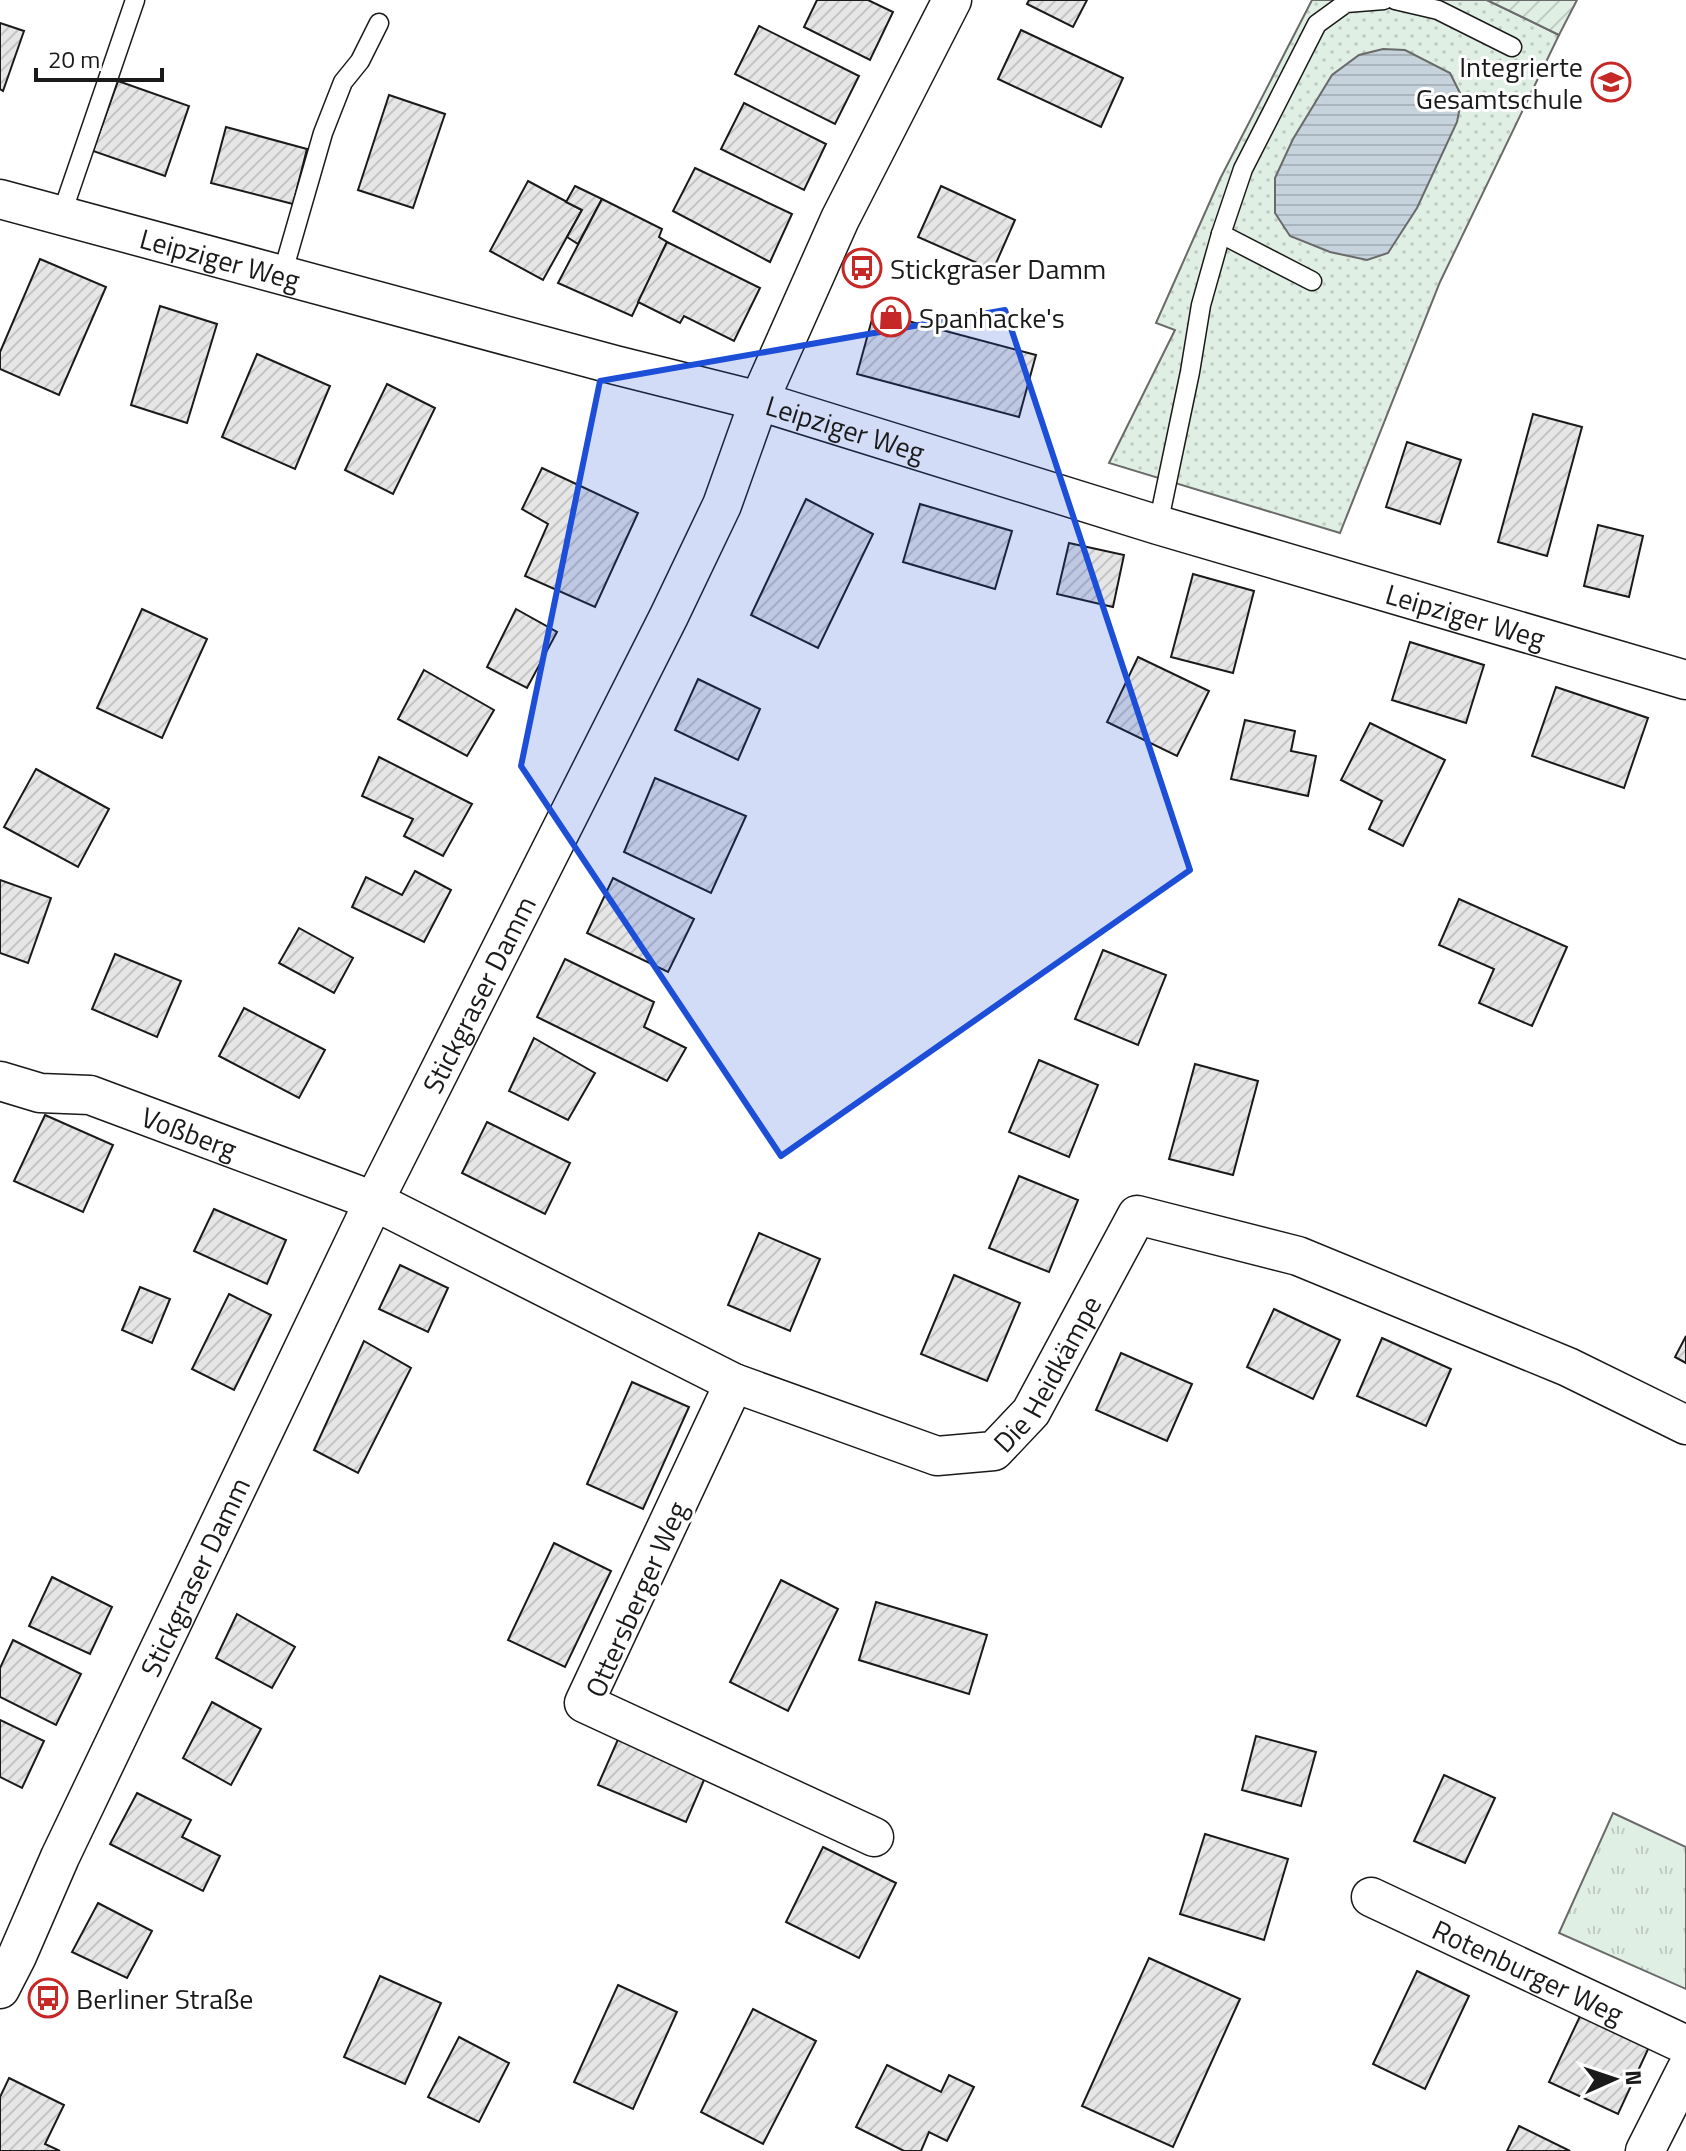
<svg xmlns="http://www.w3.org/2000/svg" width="1686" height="2151" font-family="'Titillium Web',sans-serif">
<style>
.grass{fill:url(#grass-dots);stroke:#6a6a6a;stroke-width:2}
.park{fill:url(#park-tufts);stroke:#6a6a6a;stroke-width:2}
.garden{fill:url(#garden-furrows);stroke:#6a6a6a;stroke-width:2}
.water{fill:url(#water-rules);stroke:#6a6a6a;stroke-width:2}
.building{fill:url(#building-hatch);stroke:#1a1a1a;stroke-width:2}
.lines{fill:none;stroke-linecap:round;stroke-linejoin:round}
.service-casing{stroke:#1a1a1a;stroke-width:21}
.minor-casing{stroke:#1a1a1a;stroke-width:41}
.service{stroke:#fff;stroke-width:18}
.minor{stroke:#fff;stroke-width:38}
.marked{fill:#1d4ed8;fill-opacity:0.2;stroke:#1d4ed8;stroke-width:6;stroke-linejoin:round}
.labels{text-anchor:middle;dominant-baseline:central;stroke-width:6;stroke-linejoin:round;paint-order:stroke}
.poi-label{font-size:28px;fill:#1a1a1a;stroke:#fff;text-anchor:start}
.street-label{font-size:28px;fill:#1a1a1a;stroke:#fff}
</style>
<defs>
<pattern id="grass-dots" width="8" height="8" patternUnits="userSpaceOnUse" patternTransform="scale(2)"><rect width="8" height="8" fill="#e0efe3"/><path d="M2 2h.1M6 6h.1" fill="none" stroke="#c0ccc2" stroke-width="1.8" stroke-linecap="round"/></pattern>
<pattern id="park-tufts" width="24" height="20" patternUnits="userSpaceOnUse" patternTransform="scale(2)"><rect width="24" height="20" fill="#e0efe3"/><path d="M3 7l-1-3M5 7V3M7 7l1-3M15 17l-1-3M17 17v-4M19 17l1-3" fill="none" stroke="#c0ccc2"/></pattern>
<pattern id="garden-furrows" width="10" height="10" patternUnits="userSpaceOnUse" patternTransform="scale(2)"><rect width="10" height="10" fill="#e0efe3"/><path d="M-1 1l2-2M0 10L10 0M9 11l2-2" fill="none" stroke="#c0ccc2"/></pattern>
<pattern id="water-rules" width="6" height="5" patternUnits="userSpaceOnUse" patternTransform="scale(2)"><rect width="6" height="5" fill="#c6d2dc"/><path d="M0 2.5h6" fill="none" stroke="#aab4bc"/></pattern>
<pattern id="building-hatch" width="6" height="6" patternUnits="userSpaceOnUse" patternTransform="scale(2)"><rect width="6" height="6" fill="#e6e6e6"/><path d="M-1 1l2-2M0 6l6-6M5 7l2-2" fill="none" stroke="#c5c5c5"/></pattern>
</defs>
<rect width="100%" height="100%" fill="#fff"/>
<polygon class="grass" points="1312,0 1487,0 1559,35 1440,282 1340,533 1109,463 1175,330 1156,323 1220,179"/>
<polygon class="park" points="1613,1813 1686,1847 1686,1989 1559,1933"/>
<polygon class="garden" points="1487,0 1577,0 1559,35"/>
<polygon class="water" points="1383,49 1405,50 1450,73 1462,97 1457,122 1417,208 1388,253 1367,260 1330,252 1290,236 1275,213 1275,178 1293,139 1332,75 1359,55"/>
<g class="building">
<polygon points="817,0 868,0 893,12 870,60 804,27"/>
<polygon points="1029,0 1087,0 1073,27 1027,4"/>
<polygon points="0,23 24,31 3,91 0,89"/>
<polygon points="759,26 859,76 835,124 735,74"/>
<polygon points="1021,30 1123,78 1101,127 998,79"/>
<polygon points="118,81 189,106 165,176 93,151"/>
<polygon points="389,95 445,114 413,208 358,190"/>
<polygon points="744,103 826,144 804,190 721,149"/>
<polygon points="226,127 307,149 293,204 211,183"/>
<polygon points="695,168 792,214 770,262 673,211"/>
<polygon points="528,181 582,210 543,280 490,251"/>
<polygon points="575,186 602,199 578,244 567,237 582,210 566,202"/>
<polygon points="941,186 1015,220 993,270 918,237"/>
<polygon points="602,199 662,229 659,237 667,242 632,316 558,283"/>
<polygon points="667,242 760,288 734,341 684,316 680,323 638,302"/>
<polygon points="40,259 106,287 59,395 0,369 0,352"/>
<polygon points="160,306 217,324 187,423 131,405"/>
<polygon points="874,312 1036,355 1019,417 857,374"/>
<polygon points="257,354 330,386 295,469 222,437"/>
<polygon points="387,384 435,408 393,494 345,470"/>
<polygon points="1533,414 1582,427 1547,556 1498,542"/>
<polygon points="1407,442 1461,460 1440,524 1386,507"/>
<polygon points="542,468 638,513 595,607 525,576 548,524 522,509"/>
<polygon points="806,499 873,534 818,648 751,615"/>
<polygon points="920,504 1012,531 995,589 903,562"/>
<polygon points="1598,525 1643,536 1629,597 1584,586"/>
<polygon points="1069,543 1124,555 1113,607 1057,594"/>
<polygon points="1193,574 1254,591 1233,673 1171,657"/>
<polygon points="142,609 207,639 162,738 97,708"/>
<polygon points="516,609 557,632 527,688 487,667"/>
<polygon points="1410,642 1484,665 1466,723 1392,700"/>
<polygon points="1138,657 1209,691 1177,756 1107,722"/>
<polygon points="424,670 494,710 467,756 398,719"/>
<polygon points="698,679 760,709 738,760 675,730"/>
<polygon points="1556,687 1648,718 1624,788 1532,756"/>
<polygon points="1245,720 1295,731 1291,751 1316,756 1308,796 1231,779"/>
<polygon points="1370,723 1445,760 1403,846 1369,829 1382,801 1341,780"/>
<polygon points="379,757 472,804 443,856 404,836 413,819 362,796"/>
<polygon points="36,769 109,809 78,867 4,827"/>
<polygon points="655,778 746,816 711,893 624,852"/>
<polygon points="415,871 451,890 424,942 352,907 366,877 402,895"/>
<polygon points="613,878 694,919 668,972 587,933"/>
<polygon points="0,880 51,898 28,963 0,953"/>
<polygon points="1459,899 1567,947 1532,1026 1479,1003 1494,969 1439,945"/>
<polygon points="299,928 353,958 334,993 279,963"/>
<polygon points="1103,950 1166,975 1138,1045 1075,1019"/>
<polygon points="115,954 181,981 157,1037 92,1009"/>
<polygon points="565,959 654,1002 644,1027 686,1048 667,1081 537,1017"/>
<polygon points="244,1008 325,1050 299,1098 219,1056"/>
<polygon points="534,1038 595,1073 568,1120 509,1091"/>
<polygon points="1039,1060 1098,1085 1069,1157 1009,1132"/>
<polygon points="1195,1064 1258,1081 1233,1175 1169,1159"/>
<polygon points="45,1115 113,1145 83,1212 14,1181"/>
<polygon points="487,1122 570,1163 545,1214 462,1173"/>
<polygon points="1019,1176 1078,1200 1049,1272 989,1248"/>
<polygon points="214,1209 286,1240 267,1284 194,1251"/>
<polygon points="759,1233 820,1259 790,1331 728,1305"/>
<polygon points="400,1265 448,1288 428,1332 379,1309"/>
<polygon points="954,1275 1020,1303 987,1381 921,1354"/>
<polygon points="140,1287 170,1299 152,1343 122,1330"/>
<polygon points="229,1294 271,1315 234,1390 192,1369"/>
<polygon points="1274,1309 1340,1340 1313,1399 1247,1367"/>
<polygon points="1686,1336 1686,1363 1675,1357"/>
<polygon points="1382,1338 1451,1369 1426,1426 1357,1396"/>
<polygon points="364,1341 411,1368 358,1473 314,1450"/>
<polygon points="1121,1353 1192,1384 1167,1441 1096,1410"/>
<polygon points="632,1382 689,1407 643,1509 587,1484"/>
<polygon points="554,1543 611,1571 565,1667 508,1640"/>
<polygon points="52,1577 112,1607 90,1654 29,1626"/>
<polygon points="781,1580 838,1609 788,1711 730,1682"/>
<polygon points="876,1602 987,1635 969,1694 859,1660"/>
<polygon points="237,1614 295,1647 272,1688 216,1658"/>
<polygon points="13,1640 81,1674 56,1725 0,1697 0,1668"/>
<polygon points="212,1702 261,1729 231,1785 183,1758"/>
<polygon points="0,1720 44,1741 22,1788 0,1777"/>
<polygon points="623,1728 710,1766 686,1822 598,1785"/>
<polygon points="1256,1736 1316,1752 1301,1806 1242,1790"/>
<polygon points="1444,1775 1495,1798 1465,1863 1414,1841"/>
<polygon points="137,1793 191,1820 182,1837 220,1856 203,1891 110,1844"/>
<polygon points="1205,1834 1288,1859 1264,1940 1180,1914"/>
<polygon points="823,1847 896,1883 859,1958 786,1922"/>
<polygon points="98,1903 152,1931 127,1978 72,1952"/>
<polygon points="1149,1958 1240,1999 1173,2147 1082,2106"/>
<polygon points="1417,1971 1469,1996 1425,2089 1373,2064"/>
<polygon points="380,1976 441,2003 405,2084 344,2057"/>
<polygon points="618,1985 677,2012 633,2109 574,2082"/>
<polygon points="753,2009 816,2041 763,2144 701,2112"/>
<polygon points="1582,2012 1650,2045 1618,2114 1549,2082"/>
<polygon points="459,2037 509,2063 479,2122 428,2097"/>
<polygon points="887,2065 941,2092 949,2075 974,2087 947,2141 929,2132 921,2151 904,2151 856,2127"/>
<polygon points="9,2078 64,2105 45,2144 60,2151 0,2151 0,2097"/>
<polygon points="1519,2126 1570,2151 1507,2151"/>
</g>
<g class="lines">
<defs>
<g id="service">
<polyline points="1395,0 1438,10 1512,47"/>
<polyline points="61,216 135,0"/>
<polyline points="1221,234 1312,281"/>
<polyline points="282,275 323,133 343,82 360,61 379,23"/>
<polyline points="1158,525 1190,372 1201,305 1221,234 1243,169 1317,24 1346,3 1384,0"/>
</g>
<g id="minor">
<path id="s1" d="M 0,199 L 615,365 L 759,401 L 1158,525 L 1686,680"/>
<path id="s2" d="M 0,1081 L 40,1093 L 90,1095 L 374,1201 L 734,1383 L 937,1456 L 994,1451 L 1031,1412 L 1137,1215 L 1298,1256 L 1568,1367 L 1686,1425"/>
<polyline points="734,1383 584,1703 874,1837"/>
<path id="s3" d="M 1371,1897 L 1686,2045"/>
<path id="s4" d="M 0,1989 L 17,1956 L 60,1857 L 374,1201 L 669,616 L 722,505 L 759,401 L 840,219 L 952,0"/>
<polyline points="1645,2151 1686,2070"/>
</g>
</defs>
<use href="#service" class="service-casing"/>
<use href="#minor" class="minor-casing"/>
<use href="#service" class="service"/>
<use href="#minor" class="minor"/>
</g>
<path class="marked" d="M 1005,310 L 1190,870 L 781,1156 L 521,766 L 600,381 Z"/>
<defs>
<symbol id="school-ring" viewBox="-11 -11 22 22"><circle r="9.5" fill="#fff" stroke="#c62828" stroke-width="1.5"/><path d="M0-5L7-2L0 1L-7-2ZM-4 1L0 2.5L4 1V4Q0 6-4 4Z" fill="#c62828"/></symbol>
<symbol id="bus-ring" viewBox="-11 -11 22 22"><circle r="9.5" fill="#fff" stroke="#c62828" stroke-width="1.5"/><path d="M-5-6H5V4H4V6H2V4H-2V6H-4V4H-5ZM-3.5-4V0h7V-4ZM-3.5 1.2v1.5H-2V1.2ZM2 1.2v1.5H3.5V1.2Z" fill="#c62828"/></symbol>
<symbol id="shop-ring" viewBox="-11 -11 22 22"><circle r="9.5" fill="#fff" stroke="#c62828" stroke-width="1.5"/><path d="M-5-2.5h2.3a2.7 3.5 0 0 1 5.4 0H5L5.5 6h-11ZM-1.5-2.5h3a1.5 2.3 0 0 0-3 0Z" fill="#c62828"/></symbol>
</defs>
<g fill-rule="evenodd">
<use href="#school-ring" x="1589" y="60" width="44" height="44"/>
<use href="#bus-ring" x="840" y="246" width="44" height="44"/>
<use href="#shop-ring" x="869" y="295" width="44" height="44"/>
<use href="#bus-ring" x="26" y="1976" width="44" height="44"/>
</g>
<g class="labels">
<g class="poi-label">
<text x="1583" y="66" text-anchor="end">Integrierte<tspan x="1583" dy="32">Gesamtschule</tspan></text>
<text x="890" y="268">Stickgraser Damm</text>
<text x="919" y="317">Spanhacke's</text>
<text x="76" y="1998">Berliner Straße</text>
</g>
<g class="street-label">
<text stroke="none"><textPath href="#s1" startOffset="228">Leipziger Weg</textPath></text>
<text stroke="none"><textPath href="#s1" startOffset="876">Leipziger Weg</textPath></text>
<text stroke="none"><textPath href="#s1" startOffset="1524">Leipziger Weg</textPath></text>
<text stroke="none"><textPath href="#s4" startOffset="1104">Stickgraser Damm</textPath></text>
<text stroke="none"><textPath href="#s2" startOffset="198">Voßberg</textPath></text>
<text stroke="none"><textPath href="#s2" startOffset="1166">Die Heidkämpe</textPath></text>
<text stroke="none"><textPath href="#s4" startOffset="456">Stickgraser Damm</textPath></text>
<text transform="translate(636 1599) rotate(-66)">Ottersberger Weg</text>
<text stroke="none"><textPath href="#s3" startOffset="174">Rotenburger Weg</textPath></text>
</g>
</g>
<g transform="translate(1614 2079) rotate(87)" stroke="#ffffff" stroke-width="6" paint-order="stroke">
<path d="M0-6L14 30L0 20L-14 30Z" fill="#1a1a1a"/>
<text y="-12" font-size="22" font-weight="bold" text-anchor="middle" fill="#1a1a1a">N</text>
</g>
<path d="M36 68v12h126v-12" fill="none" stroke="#1a1a1a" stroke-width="4"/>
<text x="48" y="68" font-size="24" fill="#1a1a1a" stroke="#ffffff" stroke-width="6" paint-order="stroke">20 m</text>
</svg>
